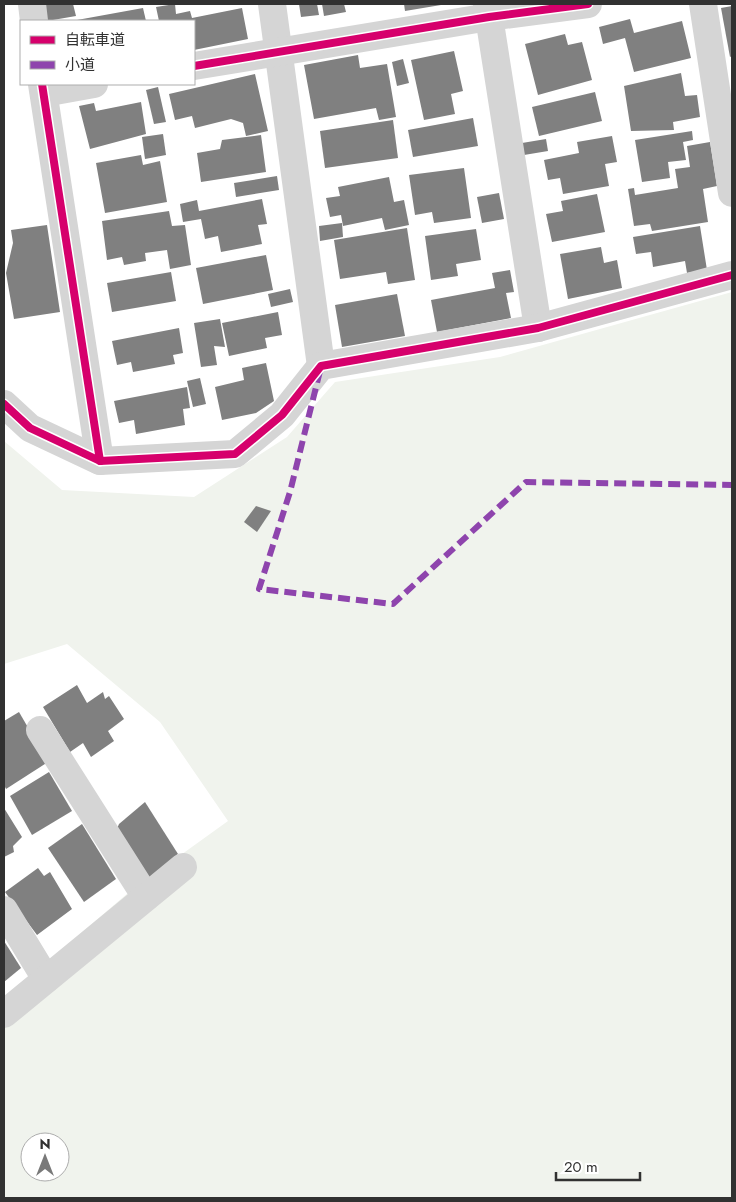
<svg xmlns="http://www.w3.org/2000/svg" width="736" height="1202" font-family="Jost,'Noto Sans JP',sans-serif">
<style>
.green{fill:#f0f3ed;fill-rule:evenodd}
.building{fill:#808080}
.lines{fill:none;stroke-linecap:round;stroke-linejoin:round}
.minor{stroke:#d5d5d5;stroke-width:28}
.quiet{stroke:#8e44ad;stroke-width:6;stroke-dasharray:12 6;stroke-linecap:butt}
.cycleway-casing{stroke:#fff;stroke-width:11}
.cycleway{stroke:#d6006c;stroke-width:8}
</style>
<rect width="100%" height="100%" fill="#fff"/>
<path class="green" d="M 732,292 L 732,1198 L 4,1198 L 4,999 L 128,893 L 228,821 L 160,722 L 67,644 L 4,664 L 4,441 L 62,490 L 194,497 L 287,437 L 335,382 L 500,357 ZM 30,1142 L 60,1142 L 60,1172 L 30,1172 Z"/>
<g class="building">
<polygon points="44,4 73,4 76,16 47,21"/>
<polygon points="175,4 176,14 190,11 192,18 242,8 248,39 194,50 194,21 159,21 156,7"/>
<polygon points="299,4 317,4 319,15 301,17"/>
<polygon points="322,4 344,4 346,12 324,16"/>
<polygon points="404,4 441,4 441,5 405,11"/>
<polygon points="732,6 732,56 730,57 721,8"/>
<polygon points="143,8 146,21 78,21 77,20"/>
<polygon points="630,19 634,33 682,21 691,58 634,72 625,38 603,44 599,27"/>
<polygon points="565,34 568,45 582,42 592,80 538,95 525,44"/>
<polygon points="454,51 463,91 451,94 455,114 424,120 411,60"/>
<polygon points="358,55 360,68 387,64 396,117 379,120 376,108 314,119 304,65"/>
<polygon points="403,59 409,83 397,86 392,62"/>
<polygon points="681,73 685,96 697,95 700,117 673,122 674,130 631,131 624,86"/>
<polygon points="255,74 268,131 246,136 243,123 231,119 195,128 192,116 175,120 169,94"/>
<polygon points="158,87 166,122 154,124 146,90"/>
<polygon points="595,92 602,121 539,136 532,107"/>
<polygon points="141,102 146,134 90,149 79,106 94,103 96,111"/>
<polygon points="473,118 478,146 413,157 408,130"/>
<polygon points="393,120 398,158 325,168 320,131"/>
<polygon points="692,131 693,140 683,142 686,160 668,162 670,178 642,182 635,140"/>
<polygon points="163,134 166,155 145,159 142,137"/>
<polygon points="261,135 266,172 201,182 197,153 220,149 222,140"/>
<polygon points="612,136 617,162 605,164 609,186 563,194 560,178 548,180 544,160 579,153 577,142"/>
<polygon points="546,139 548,151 524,155 522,143"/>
<polygon points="710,142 717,186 703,189 708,222 652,231 650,224 634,226 628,189 634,188 635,195 678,188 675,169 690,167 687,146"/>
<polygon points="141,155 143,165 160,161 167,202 105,213 96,163"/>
<polygon points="464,168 471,218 434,223 432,212 415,215 409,175"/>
<polygon points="277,176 279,190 236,197 234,183"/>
<polygon points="389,177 394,202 404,200 409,225 385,230 382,218 343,226 341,215 330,217 326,198 340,196 338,187"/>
<polygon points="499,193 504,219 482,223 477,197"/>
<polygon points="597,194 605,232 552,242 546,214 563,211 561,201"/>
<polygon points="262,199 267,224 258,225 262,244 221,252 218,236 205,239 201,219 183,222 180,204 197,200 199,211"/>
<polygon points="169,211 172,226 185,225 191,265 170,269 167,250 145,253 146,261 124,265 122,257 107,260 102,221"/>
<polygon points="342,223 343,237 320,241 319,226"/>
<polygon points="47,225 60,312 14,319 6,273 13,243 11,230"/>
<polygon points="700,226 707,270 687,273 685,261 653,267 651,252 636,254 633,237"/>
<polygon points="407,228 415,280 388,284 386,272 340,279 334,240"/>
<polygon points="476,229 481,260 456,264 458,276 431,280 425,236"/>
<polygon points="601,247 604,263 617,260 622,288 568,299 560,254"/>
<polygon points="266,255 273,290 203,304 196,268"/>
<polygon points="510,270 514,292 506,293 511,318 437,332 431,300 495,288 492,273"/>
<polygon points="171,272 176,301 112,312 107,283"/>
<polygon points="290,289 293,302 271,307 268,294"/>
<polygon points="397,294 405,336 342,347 335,305"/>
<polygon points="278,312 282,335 265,338 267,348 229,356 222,323"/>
<polygon points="220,319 225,347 214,346 217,365 201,367 194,323"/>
<polygon points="179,328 183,353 173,355 175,364 133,372 131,362 117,365 112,341"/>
<polygon points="266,363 274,401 256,413 222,420 215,387 244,380 242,368"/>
<polygon points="200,378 206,404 193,407 187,381"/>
<polygon points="187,387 190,408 183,409 185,425 136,434 134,420 119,423 114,401"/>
<polygon points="256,506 271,511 257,532 244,522"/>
<polygon points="77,685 87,703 103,692 105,699 109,696 124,719 108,731 114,741 91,757 83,743 70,752 43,707"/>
<polygon points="19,712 48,762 6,789 4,785 4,721"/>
<polygon points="49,772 72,811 32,835 10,796"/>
<polygon points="145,802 178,854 149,878 116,831 119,824"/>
<polygon points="4,808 22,837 13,846 14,852 4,857"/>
<polygon points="82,824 116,879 84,902 48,848"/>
<polygon points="38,868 44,876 50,872 72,909 37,935 5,892"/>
<polygon points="4,941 21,968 4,982"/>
</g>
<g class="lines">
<g class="minor">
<polyline points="32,4 34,21"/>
<polyline points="272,4 321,366"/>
<polyline points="487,4 538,328"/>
<polyline points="703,4 732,193"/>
<polyline points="194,66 489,17 588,4"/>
<polyline points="42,84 100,461"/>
<polyline points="44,93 94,84"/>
<polyline points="4,404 30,428 100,461 235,454 282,415 321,366 538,328 732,275"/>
<polyline points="40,730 146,897"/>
<polyline points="4,910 46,979"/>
<polyline points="4,1014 183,867"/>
</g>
<polyline class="quiet" points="320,371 290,492 259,589 393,604 526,482 732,485"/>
<defs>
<g id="cycleway">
<polyline points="194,66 489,17 588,4"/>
<polyline points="42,84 100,461"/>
<polyline points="4,404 30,428 100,461 235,454 282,415 321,366 538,328 732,275"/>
</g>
</defs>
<use href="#cycleway" class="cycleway-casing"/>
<use href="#cycleway" class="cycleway"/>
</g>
<rect width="736" height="1202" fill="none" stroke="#313131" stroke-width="10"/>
<rect x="20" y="20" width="175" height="65" fill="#ffffff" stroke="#adadad"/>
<rect x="30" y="36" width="25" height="8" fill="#d6006c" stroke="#adadad"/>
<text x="65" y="45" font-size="15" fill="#313131">自転車道</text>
<rect x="30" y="61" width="25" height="8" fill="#8e44ad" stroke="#adadad"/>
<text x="65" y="70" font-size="15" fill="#313131">小道</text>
<g transform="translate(45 1157)"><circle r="24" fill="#ffffff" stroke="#adadad"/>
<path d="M0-4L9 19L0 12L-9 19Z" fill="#797979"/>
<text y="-8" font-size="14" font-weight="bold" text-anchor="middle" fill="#313131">N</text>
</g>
<path d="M556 1172v8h84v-8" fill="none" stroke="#313131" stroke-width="2.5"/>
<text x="564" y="1172" font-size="15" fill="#313131" stroke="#ffffff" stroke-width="4" paint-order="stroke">20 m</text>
</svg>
